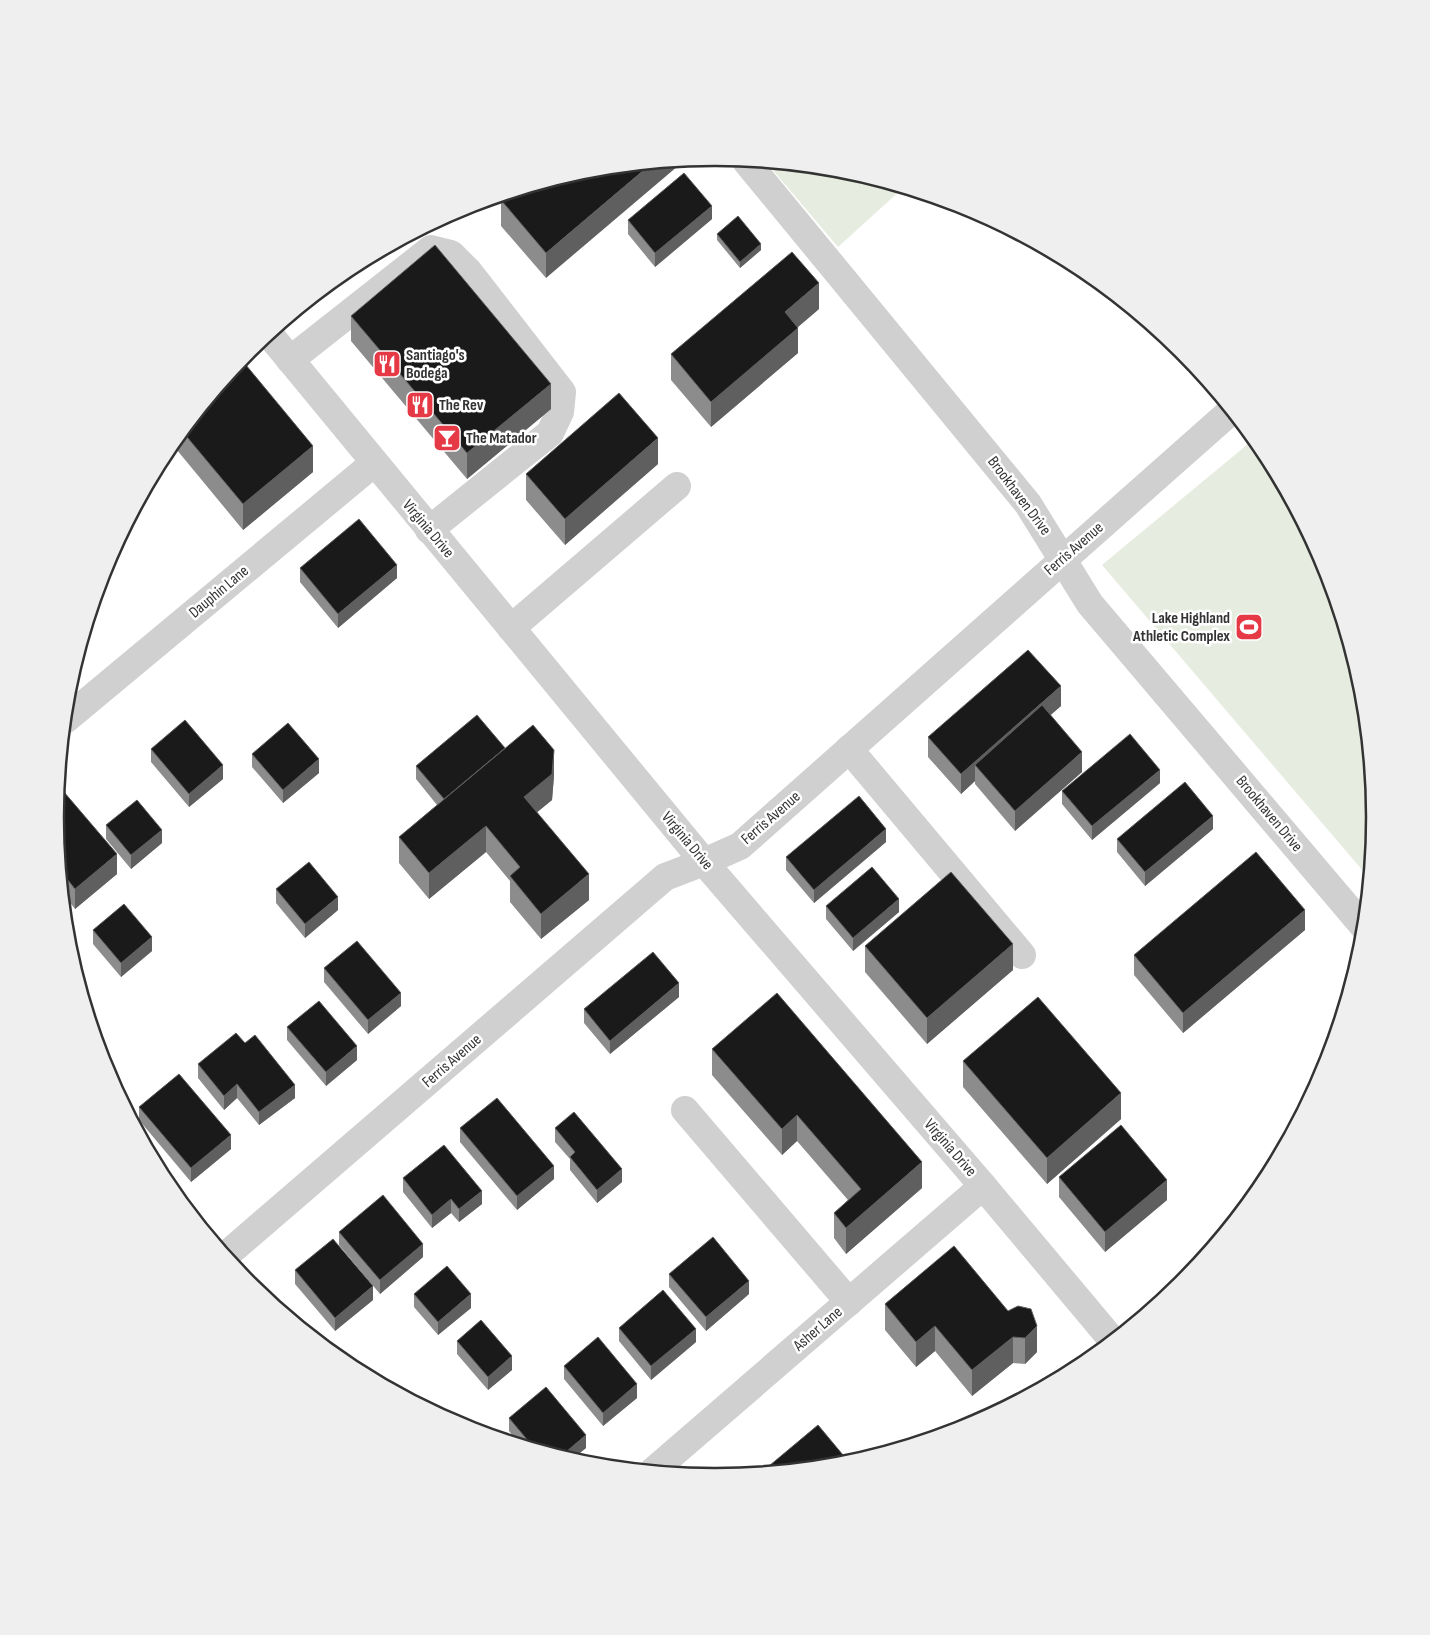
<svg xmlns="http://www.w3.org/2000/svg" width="1430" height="1635" font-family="'Sofia Sans Condensed',sans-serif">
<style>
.green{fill:#e6ecdf}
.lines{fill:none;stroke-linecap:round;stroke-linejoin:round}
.minor{stroke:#d0d0d0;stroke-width:28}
.wall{fill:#8c8c8c}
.shaded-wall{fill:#5f5f5f}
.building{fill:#1a1a1a;stroke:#5f5f5f}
.labels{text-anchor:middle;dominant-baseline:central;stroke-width:5;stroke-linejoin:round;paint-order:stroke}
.poi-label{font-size:16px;font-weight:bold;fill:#333;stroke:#fff;text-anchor:start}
.street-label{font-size:16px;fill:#333;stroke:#fff}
.rim{fill:none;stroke:#333;stroke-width:2.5}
</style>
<rect width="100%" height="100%" fill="#fff"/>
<g class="green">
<polygon points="767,163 844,170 903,188 838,247"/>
<polygon points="1254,439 1264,451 1325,565 1362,689 1375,818 1369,878 1102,565"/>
</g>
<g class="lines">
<g class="minor">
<polyline points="746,161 1028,504 1090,604 1364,927"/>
<polyline points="269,334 704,862 983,1186 1113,1341"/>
<polyline points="290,360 431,249 451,254 469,272 562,392 560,412 550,433 429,530"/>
<polyline points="511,628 677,486"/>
<polyline points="65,720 374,463"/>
<polyline points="849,749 1022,955"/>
<polyline points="685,1110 849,1302"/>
<polyline points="225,1256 665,877 704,862 740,846 1231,411"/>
<polyline points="653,1471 983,1186"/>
</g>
</g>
<g class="wall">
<polygon points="587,170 546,278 501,226 501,200"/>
<polygon points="712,219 655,267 628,234 628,220"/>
<polygon points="717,234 761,250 740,268 717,240"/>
<polygon points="819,309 798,327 798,353 711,427 671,380 671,354"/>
<polygon points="351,316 551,409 467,479 351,341"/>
<polygon points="241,359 313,472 243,530 172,444"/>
<polygon points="658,464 565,545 526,500 526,474"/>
<polygon points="300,568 397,578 338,628 300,582"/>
<polygon points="1061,706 1050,715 1082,772 1015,831 975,784 975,781 961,794 928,757 928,737"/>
<polygon points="505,748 554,776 552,800 537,812 589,900 541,939 510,902 510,881 486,852 429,899 399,863 399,837 437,805 416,779 416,766"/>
<polygon points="151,749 223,779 189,807 151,762"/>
<polygon points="252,754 319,773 283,803 252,767"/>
<polygon points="1160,783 1092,840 1062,804 1062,791"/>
<polygon points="55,817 117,874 75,909 62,892"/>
<polygon points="106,825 162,843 131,869 106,839"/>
<polygon points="1213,829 1145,886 1117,852 1117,839"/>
<polygon points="886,842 814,903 786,870 786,857"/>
<polygon points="276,889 338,910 305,938 276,903"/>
<polygon points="826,906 899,912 853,951 826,919"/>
<polygon points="93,930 152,951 121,977 93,944"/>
<polygon points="1305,930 1183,1033 1134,975 1134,955"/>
<polygon points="865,946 1013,970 927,1044 865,972"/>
<polygon points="324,968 401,1006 368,1034 324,982"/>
<polygon points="679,997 610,1054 584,1023 584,1009"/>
<polygon points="287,1027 357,1060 326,1086 287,1040"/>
<polygon points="245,1043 295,1098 259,1125 237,1098 224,1110 198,1078 198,1064"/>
<polygon points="712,1049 922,1188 846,1254 834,1238 834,1213 848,1200 797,1141 782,1155 712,1075"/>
<polygon points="963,1061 1121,1119 1047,1184 963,1087"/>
<polygon points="139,1107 231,1149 191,1182 139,1120"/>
<polygon points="460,1128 554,1179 517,1210 460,1142"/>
<polygon points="555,1128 622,1182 597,1203 570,1170 570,1159 555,1142"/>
<polygon points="1059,1177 1167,1200 1105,1252 1059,1197"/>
<polygon points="403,1178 482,1204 459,1222 451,1213 432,1228 403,1192"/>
<polygon points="339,1232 423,1257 380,1294 339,1245"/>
<polygon points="954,1246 1037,1352 1025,1364 1013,1363 972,1396 935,1351 916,1367 885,1330 885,1304"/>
<polygon points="295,1270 373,1300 335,1331 295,1284"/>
<polygon points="669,1274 749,1294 706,1331 669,1287"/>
<polygon points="414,1294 471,1308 438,1335 414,1307"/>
<polygon points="619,1328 696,1342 651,1380 619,1341"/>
<polygon points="457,1341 512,1370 488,1390 457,1354"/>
<polygon points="564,1366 637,1398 603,1426 564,1379"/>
<polygon points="509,1418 586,1448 571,1460 520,1445 509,1431"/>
<polygon points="843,1465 769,1472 769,1466"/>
</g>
<g class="shaded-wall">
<polygon points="685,160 546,278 546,253 651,164"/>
<polygon points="712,206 712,219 655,267 655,253"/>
<polygon points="761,244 761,250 740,268 740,262"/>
<polygon points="819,283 819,309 785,338 785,312"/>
<polygon points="798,328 798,353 711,427 711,402"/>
<polygon points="551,384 551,409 467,479 467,453"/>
<polygon points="658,438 658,464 565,545 565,519"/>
<polygon points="313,446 313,472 243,530 243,504"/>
<polygon points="397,565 397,578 338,628 338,614"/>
<polygon points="1061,686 1061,706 983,774 975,765 975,781 961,794 961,774"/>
<polygon points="554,750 554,776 552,800 524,823 524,797"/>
<polygon points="1082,752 1082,772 1015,831 1015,811"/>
<polygon points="319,759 319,773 283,803 283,790"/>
<polygon points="223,765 223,779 189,807 189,794"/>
<polygon points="1160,770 1160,783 1092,840 1092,826"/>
<polygon points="1213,816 1213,829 1145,886 1145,872"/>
<polygon points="486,826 486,852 429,899 429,873"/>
<polygon points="886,829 886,842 814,903 814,890"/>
<polygon points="162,830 162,843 131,869 131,855"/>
<polygon points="117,854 117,874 75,909 75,889"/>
<polygon points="589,874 589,900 541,939 541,914"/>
<polygon points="338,897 338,910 305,938 305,924"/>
<polygon points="899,899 899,912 853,951 853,938"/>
<polygon points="1305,910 1305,930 1183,1033 1183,1013"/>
<polygon points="152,937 152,951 121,977 121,963"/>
<polygon points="1013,944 1013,970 927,1044 927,1018"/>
<polygon points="679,983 679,997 610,1054 610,1041"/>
<polygon points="401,993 401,1006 368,1034 368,1020"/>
<polygon points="357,1046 357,1060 326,1086 326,1072"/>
<polygon points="237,1084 237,1098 224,1110 224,1096"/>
<polygon points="295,1085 295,1098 259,1125 259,1112"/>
<polygon points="1121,1093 1121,1119 1047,1184 1047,1158"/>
<polygon points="797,1115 797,1141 782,1155 782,1129"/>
<polygon points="231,1135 231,1149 191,1182 191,1168"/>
<polygon points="922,1162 922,1188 846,1254 846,1228"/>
<polygon points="554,1166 554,1179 517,1210 517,1196"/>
<polygon points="622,1169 622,1182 597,1203 597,1190"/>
<polygon points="1167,1180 1167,1200 1105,1252 1105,1232"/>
<polygon points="482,1191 482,1204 459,1222 459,1209"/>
<polygon points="451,1199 451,1213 432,1228 432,1215"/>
<polygon points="423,1244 423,1257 380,1294 380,1280"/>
<polygon points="749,1281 749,1294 706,1331 706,1317"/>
<polygon points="373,1286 373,1300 335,1331 335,1318"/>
<polygon points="471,1294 471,1308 438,1335 438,1322"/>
<polygon points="935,1326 935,1351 916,1367 916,1342"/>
<polygon points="1037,1326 1037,1352 1025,1364 1025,1338"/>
<polygon points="696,1329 696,1342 651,1380 651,1366"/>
<polygon points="1013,1337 1013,1363 972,1396 972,1370"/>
<polygon points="512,1356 512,1370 488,1390 488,1377"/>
<polygon points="637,1384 637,1398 603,1426 603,1413"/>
<polygon points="586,1435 586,1448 571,1460 560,1457"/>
<polygon points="843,1455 843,1465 830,1466"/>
</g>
<g class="building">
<polygon points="651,164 546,253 501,200 509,194 587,170"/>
<polygon points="684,173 712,206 655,253 628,220"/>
<polygon points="738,216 761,244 740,262 717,234"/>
<polygon points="435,245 551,384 467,453 351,316"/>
<polygon points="792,252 819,283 785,312 798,328 711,402 671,354"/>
<polygon points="241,359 313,446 243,504 182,431"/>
<polygon points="619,393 658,438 565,519 526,474"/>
<polygon points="359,519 397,565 338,614 300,568"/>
<polygon points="1028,650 1061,686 961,774 928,737"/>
<polygon points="1042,705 1082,752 1015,811 975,765"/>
<polygon points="477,715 505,748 444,799 416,766"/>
<polygon points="185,720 223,765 189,794 151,749"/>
<polygon points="288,723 319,759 283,790 252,754"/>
<polygon points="533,725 554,750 552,774 524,797 589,874 541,914 510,876 520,867 486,826 429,873 399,837"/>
<polygon points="1130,734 1160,770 1092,826 1062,791"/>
<polygon points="1185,782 1213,816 1145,872 1117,839"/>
<polygon points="58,785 117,854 75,889 60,870 55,817"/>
<polygon points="859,796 886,829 814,890 786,857"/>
<polygon points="137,800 162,830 131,855 106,825"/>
<polygon points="1256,852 1305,910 1183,1013 1134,955"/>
<polygon points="309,862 338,897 305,924 276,889"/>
<polygon points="872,867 899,899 853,938 826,906"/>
<polygon points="951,872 1013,944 927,1018 865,946"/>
<polygon points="124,904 152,937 121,963 93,930"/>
<polygon points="357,941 401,993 368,1020 324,968"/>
<polygon points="653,952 679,983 610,1041 584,1009"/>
<polygon points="777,993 922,1162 846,1228 834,1213 861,1189 797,1115 782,1129 712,1049"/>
<polygon points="1038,997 1121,1093 1047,1158 963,1061"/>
<polygon points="319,1001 357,1046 326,1072 287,1027"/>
<polygon points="236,1033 245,1043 255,1035 295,1085 259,1112 237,1084 224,1096 198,1064"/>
<polygon points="179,1074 231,1135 191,1168 139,1107"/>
<polygon points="497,1098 554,1166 517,1196 460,1128"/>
<polygon points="574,1112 622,1169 597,1190 570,1157 575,1152 555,1128"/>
<polygon points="1121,1125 1167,1180 1105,1232 1059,1177"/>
<polygon points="444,1145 482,1191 459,1209 451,1199 432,1215 403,1178"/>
<polygon points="159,1170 172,1186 169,1188 166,1184"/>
<polygon points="383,1195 423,1244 380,1280 339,1232"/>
<polygon points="713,1237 749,1281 706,1317 669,1274"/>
<polygon points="333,1239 373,1286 335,1318 295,1270"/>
<polygon points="954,1246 1008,1311 1018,1306 1031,1309 1037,1326 1025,1338 1013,1337 972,1370 935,1326 916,1342 885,1304"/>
<polygon points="447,1266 471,1294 438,1322 414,1294"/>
<polygon points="663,1290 696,1329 651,1366 619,1328"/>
<polygon points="481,1320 512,1356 488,1377 457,1341"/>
<polygon points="598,1337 637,1384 603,1413 564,1366"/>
<polygon points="546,1387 586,1435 560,1457 535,1449 509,1418"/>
<polygon points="818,1425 843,1455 830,1466 773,1472 769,1466"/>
</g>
<defs>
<symbol id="restaurant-square" viewBox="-11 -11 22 22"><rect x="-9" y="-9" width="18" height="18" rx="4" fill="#e63946" stroke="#fff"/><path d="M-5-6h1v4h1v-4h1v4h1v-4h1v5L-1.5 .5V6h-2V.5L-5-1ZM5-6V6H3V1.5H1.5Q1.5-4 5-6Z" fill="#fff"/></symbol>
<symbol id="bar-square" viewBox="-11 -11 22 22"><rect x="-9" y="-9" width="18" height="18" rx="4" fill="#e63946" stroke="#fff"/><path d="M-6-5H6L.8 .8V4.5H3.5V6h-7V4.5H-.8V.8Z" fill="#fff"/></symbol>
<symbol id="stadium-square" viewBox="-11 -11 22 22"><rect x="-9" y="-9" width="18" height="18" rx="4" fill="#e63946" stroke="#fff"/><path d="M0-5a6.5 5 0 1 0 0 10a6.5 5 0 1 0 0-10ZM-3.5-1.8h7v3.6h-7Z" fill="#fff"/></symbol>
</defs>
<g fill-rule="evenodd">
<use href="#restaurant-square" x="371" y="348" width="32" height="32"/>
<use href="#restaurant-square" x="404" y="389" width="32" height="32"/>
<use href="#bar-square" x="431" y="422" width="32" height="32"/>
<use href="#stadium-square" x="1233" y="611" width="32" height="32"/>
</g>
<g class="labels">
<g class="poi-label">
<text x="406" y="355">Santiago's<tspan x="406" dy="18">Bodega</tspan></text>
<text x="439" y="405">The Rev</text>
<text x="466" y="438">The Matador</text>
<text x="1230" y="618" text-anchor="end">Lake Highland<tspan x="1230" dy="18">Athletic Complex</tspan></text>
</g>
<g class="street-label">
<text transform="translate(1019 496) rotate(53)">Brookhaven Drive</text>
<text transform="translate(428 529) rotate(50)">Virginia Drive</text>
<text transform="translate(1074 549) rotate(-41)">Ferris Avenue</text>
<text transform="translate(219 592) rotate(-40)">Dauphin Lane</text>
<text transform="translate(1269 814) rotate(50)">Brookhaven Drive</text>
<text transform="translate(771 818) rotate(-41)">Ferris Avenue</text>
<text transform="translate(687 841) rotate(50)">Virginia Drive</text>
<text transform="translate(452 1061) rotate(-41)">Ferris Avenue</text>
<text transform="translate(950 1148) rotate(49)">Virginia Drive</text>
<text transform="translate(818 1329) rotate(-41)">Asher Lane</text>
</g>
</g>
<path d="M0 0H1430V1635H0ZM64 817a651 651 0 1 1 1302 0a651 651 0 1 1-1302 0Z" fill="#efefef" fill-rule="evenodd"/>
<path class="rim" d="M64 817a651 651 0 1 1 1302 0a651 651 0 1 1-1302 0Z"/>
</svg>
